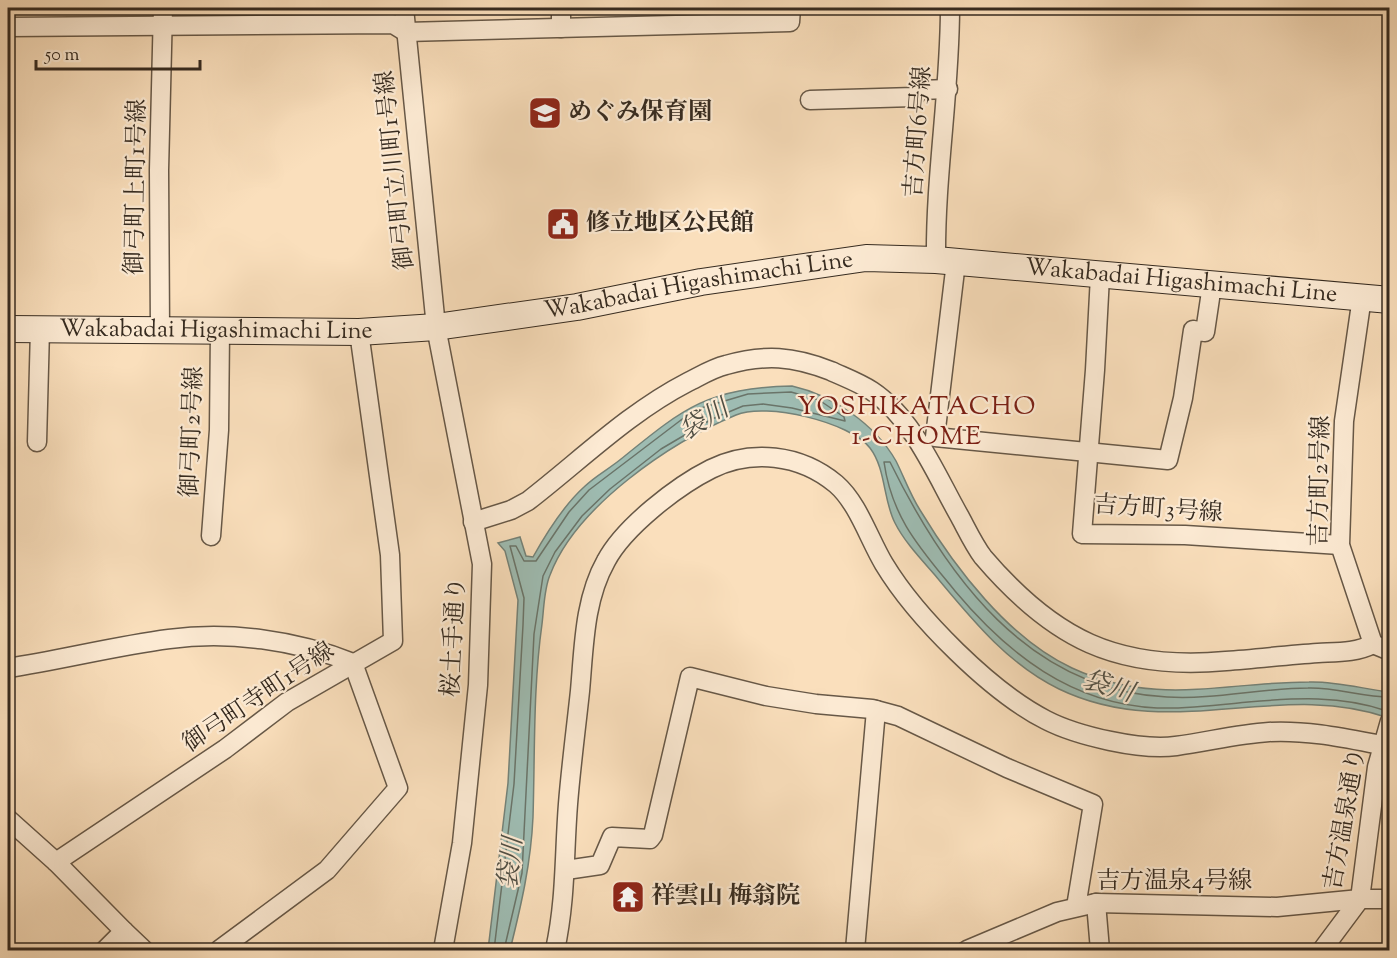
<svg xmlns="http://www.w3.org/2000/svg" width="1397" height="958" font-family="'Sorts Mill Goudy','Noto Serif JP',serif">
<style>
.water{fill:#9ebcb2;stroke:#748278;stroke-width:1.5}
.lines{fill:none;stroke-linecap:round;stroke-linejoin:round}
.shore{stroke:#6a7469;stroke-width:1.5}
.street-casing{stroke:#675847;stroke-width:21}
.secondary-casing{stroke:#362b20;stroke-width:28}
.street{stroke:#fcead3;stroke-width:18}
.secondary{stroke:#fcead3;stroke-width:26}
.labels{text-anchor:middle;dominant-baseline:central;stroke-width:4.5;stroke-linejoin:round;paint-order:stroke}
.poi-label{font-size:24px;font-weight:bold;fill:#362b20;stroke:#fcead3;text-anchor:start}
.street-label{font-size:24px;fill:#362b20;stroke:#fcead3}
.neighbourhood-label{font-size:26px;letter-spacing:1.5px;fill:#7a1f14;stroke:#fcead3}
.water-label{font-size:26px;font-style:italic;fill:#504f44;stroke:#fcead3}
</style>
<rect width="100%" height="100%" fill="#fadfbc"/>
<filter id="stains"><feTurbulence type="fractalNoise" baseFrequency=".00333" numOctaves="4"/><feColorMatrix values="0 0 0 0 .2 0 0 0 0 .09 0 0 0 0 .02 0 0 0 .5 -.17"/></filter>
<radialGradient id="worn" r=".72"><stop offset=".6" stop-color="#630" stop-opacity="0"/><stop offset="1" stop-color="#630" stop-opacity=".3"/></radialGradient>
<path class="water" d="M 792,386 C 832,395 875,424 896,461 C 904,477 910,494 920,510 C 955,568 1009,639 1072,668 C 1156,707 1223,682 1309,682 C 1336,681 1363,689 1389,692 L 1389,718 C 1278,679 1171,743 1059,689 C 1007,664 970,617 934,574 C 920,558 904,541 895,523 C 883,500 886,469 870,448 C 850,422 766,402 736,415 C 671,442 576,506 550,575 C 544,589 544,608 542,624 C 533,688 535,752 533,817 C 531,863 521,906 510,950 L 488,950 L 508,783 L 518,600 L 505,551 L 498,543 L 520,537 L 526,556 L 533,557 C 547,532 563,506 584,487 C 595,476 609,469 621,459 C 684,408 707,388 792,386 Z"/>
<g class="lines">
<g class="shore">
<path d="M 1387,711 C 1341,695 1295,698 1248,702 C 1218,705 1187,709 1157,708 C 1071,704 1008,654 955,591 C 921,549 892,519 884,462 L 890,462 C 946,576 1028,690 1167,697 C 1214,700 1261,688 1308,688 C 1335,687 1362,697 1390,697"/>
<polyline points="494,950 514,784 523,625 524,598 510,546 516,546 524,561 536,561 569,512 589,490 681,420 701,408 748,394 791,392 819,400 844,417 845,421 792,408 763,404 743,406 712,419 661,449 610,489 582,516 555,552 543,576 534,634 522,873 504,950"/>
</g>
<defs>
<g id="street">
<polyline points="404,8 436,327 482,564 478,685 462,843 443,950"/>
<polyline points="561,8 561,28"/>
<polyline points="8,27 393,24 406,32 790,22 791,8"/>
<polyline points="810,100 914,97 920,90 948,89"/>
<path d="M 936,260 C 935,176 950,92 950,8"/>
<polyline points="956,262 935,437 1168,460 1183,398 1193,330 1205,332 1212,285"/>
<polyline points="1100,276 1095,370 1082,534 1185,535 1340,545"/>
<polyline points="1362,297 1344,421 1340,545 1373,644 1390,651"/>
<polyline points="160,330 159,170 163,8"/>
<polyline points="37,442 40,329"/>
<path d="M 473,522 L 511,510 L 528,501 C 581,460 628,413 688,382 C 700,376 713,368 726,365 C 765,354 793,356 831,371 C 844,377 860,383 872,391 C 914,419 936,475 960,517 C 967,530 974,545 983,557 C 1053,639 1117,671 1226,661 C 1256,659 1287,655 1318,653 C 1336,652 1356,653 1373,644"/>
<polyline points="211,536 219,430 220,330"/>
<path d="M 8,668 C 61,660 115,646 169,639 C 230,631 296,640 353,663 L 398,788 L 327,870 L 219,950"/>
<polyline points="8,819 56,862"/>
<polyline points="566,870 600,865 612,837 650,839 653,835 690,677 766,696 816,704 872,709 898,716 1007,768 1093,804 1076,907"/>
<polyline points="1096,903 1100,950"/>
<polyline points="124,931 144,950"/>
<polyline points="105,950 124,931 56,862 225,749 287,702 393,641 390,555 359,332"/>
<path d="M 555,950 C 566,899 564,855 568,804 C 571,766 576,729 580,691 C 584,647 584,600 606,561 C 624,527 677,486 711,469 C 751,449 800,454 836,484 C 858,503 869,539 884,564 C 916,617 991,692 1046,720 C 1077,736 1142,751 1176,746 C 1207,742 1237,734 1269,732 C 1307,730 1344,738 1381,745"/>
<polyline points="855,950 876,710"/>
<polyline points="967,950 1057,912 1096,903 1277,907 1360,899 1390,899"/>
<polyline points="1322,950 1360,899 1377,767 1390,721"/>
</g>
<g id="secondary">
<path id="s1" d="M 8,329 L 359,332 L 436,327 L 577,307 L 701,282 L 866,258 L 936,260 L 1390,300"/>
</g>
</defs>
<use href="#street" class="street-casing"/>
<use href="#secondary" class="secondary-casing"/>
<use href="#street" class="street"/>
<use href="#secondary" class="secondary"/>
</g>
<defs>
<symbol id="school-square" viewBox="-11 -11 22 22"><rect x="-9" y="-9" width="18" height="18" rx="4" fill="#8f2418" stroke="#fcead3"/><path d="M0-5L7-2L0 1L-7-2ZM-4 1L0 2.5L4 1V4Q0 6-4 4Z" fill="#fff"/></symbol>
<symbol id="civic-square" viewBox="-11 -11 22 22"><rect x="-9" y="-9" width="18" height="18" rx="4" fill="#8f2418" stroke="#fcead3"/><path d="M-.6-6.5H3V-4.5H.6V-3L4-1V1h2V6H-6V1h2V-1L-.6-3ZM-1.2 2.5V6h2.4V2.5Z" fill="#fff"/></symbol>
<symbol id="temple-square" viewBox="-11 -11 22 22"><rect x="-9" y="-9" width="18" height="18" rx="4" fill="#8f2418" stroke="#fcead3"/><path d="M0-6L5-2H3V0L6.5 2.5H4V6H1.5V3h-3V6H-4V2.5H-6.5L-3 0V-2H-5Z" fill="#fff"/></symbol>
</defs>
<g fill-rule="evenodd">
<use href="#school-square" x="526" y="94" width="38" height="38"/>
<use href="#civic-square" x="544" y="205" width="38" height="38"/>
<use href="#temple-square" x="609" y="878" width="38" height="38"/>
</g>
<g class="labels">
<g class="poi-label">
<text x="568" y="113">めぐみ保育園</text>
<text x="586" y="224">修立地区公民館</text>
<text x="651" y="897">祥雲山 梅翁院</text>
</g>
<g class="street-label">
<text transform="translate(919 132) rotate(-86)">吉方町6号線</text>
<text transform="translate(396 170) rotate(-96)">御弓町立川町1号線</text>
<text transform="translate(137 187) rotate(-89)">御弓町上町1号線</text>
<text stroke="none"><textPath href="#s1" startOffset="1180">Wakabadai Higashimachi Line</textPath></text>
<text stroke="none"><textPath href="#s1" startOffset="694">Wakabadai Higashimachi Line</textPath></text>
<text stroke="none"><textPath href="#s1" startOffset="208">Wakabadai Higashimachi Line</textPath></text>
<text transform="translate(193 432) rotate(-88)">御弓町2号線</text>
<text transform="translate(1321 481) rotate(-89)">吉方町2号線</text>
<text transform="translate(1158 510) rotate(4)">吉方町3号線</text>
<text transform="translate(455 637) rotate(-87)">桜土手通り</text>
<text transform="translate(259 698) rotate(-34)">御弓町寺町1号線</text>
<text transform="translate(1346 819) rotate(-80)">吉方温泉通り</text>
<text x="1174" y="882">吉方温泉4号線</text>
</g>
<g class="neighbourhood-label">
<text x="917" y="407">YOSHIKATACHO<tspan x="917" dy="30">1-CHOME</tspan></text>
</g>
<g class="water-label">
<text transform="translate(705 421) rotate(-31)">袋川</text>
<text transform="translate(1108 688) rotate(16)">袋川</text>
<text transform="translate(512 863) rotate(-84)">袋川</text>
</g>
</g>
<rect width="1397" height="958" fill="none" stroke="#fadfbc" stroke-width="30"/>
<rect x="9" y="9" width="1379" height="940" fill="none" stroke="#362b20" stroke-width="3"/>
<rect x="15" y="15" width="1367" height="928" fill="none" stroke="#362b20" stroke-width="1.5"/>
<path d="M36 60v9h164v-9" fill="none" stroke="#362b20" stroke-width="3"/>
<text x="45" y="60" font-size="18" fill="#362b20" stroke="#fcead3" stroke-width="4.5" paint-order="stroke">50 m</text>
<rect width="100%" height="100%" filter="url(#stains)"/>
<rect width="100%" height="100%" fill="url(#worn)"/>
</svg>
